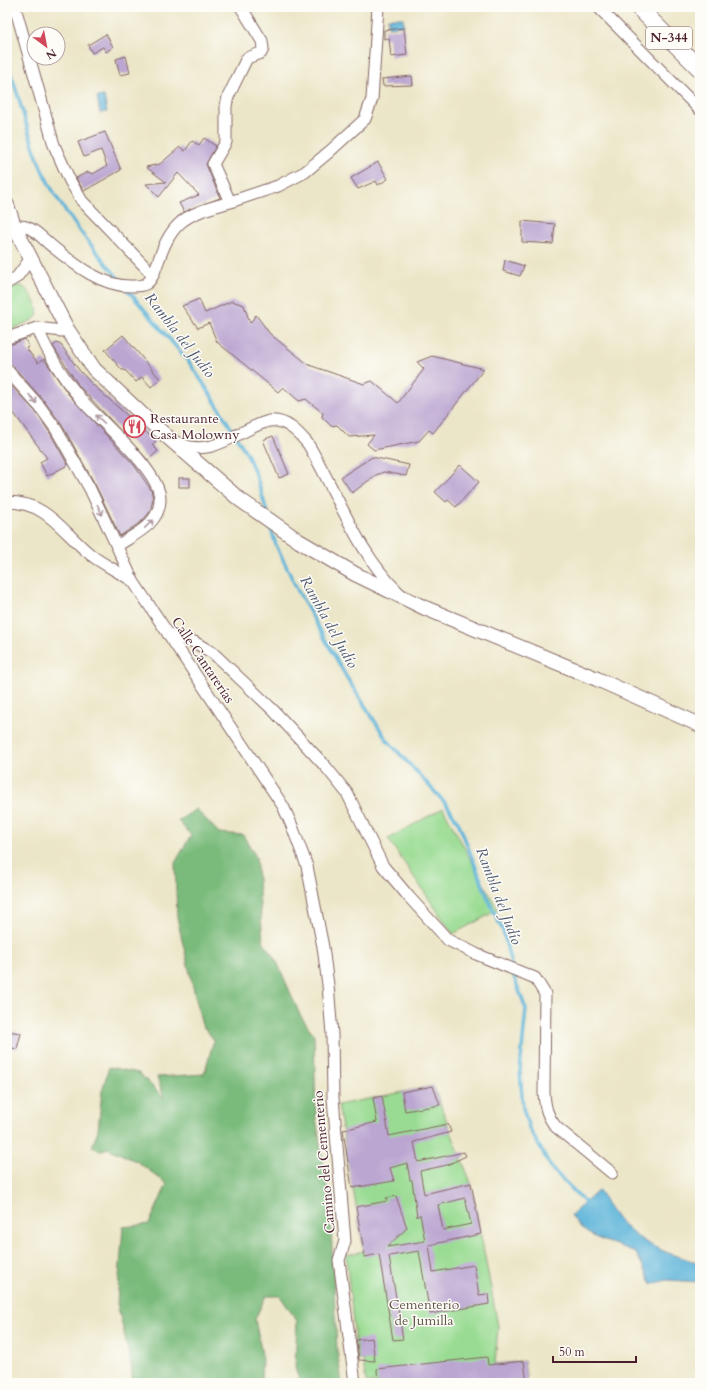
<svg xmlns="http://www.w3.org/2000/svg" width="707" height="1390" font-family="Cardo,serif">
<style>
.green{fill:#99db92;stroke:#727d5e}
.forest{fill:#7abb7c;stroke:#626d54}
.water{fill:#5cb4d9;stroke:#536a82}
.lines{fill:none;stroke-linecap:round;stroke-linejoin:round}
.stream{stroke:#5cb4d9;stroke-width:3.5}
.building{fill:#bba6d1;fill-rule:evenodd}
.minor-casing{stroke:#836562;stroke-width:13}
.major-casing{stroke:#836562;stroke-width:16}
.highway-casing{stroke:#836562;stroke-width:18}
.minor{stroke:#fff;stroke-width:11}
.major{stroke:#fff;stroke-width:14}
.highway{stroke:#fff;stroke-width:16}
.oneway{stroke:#ae9aa0}
.labels{text-anchor:middle;dominant-baseline:central;stroke-width:3;stroke-linejoin:round;paint-order:stroke}
.shield{fill:#fdfcf7;stroke:#806168;stroke-width:1}
.shield-label{font-size:13px;font-weight:bold;fill:#4a1f2b}
.poi-label{font-size:14px;fill:#4a1f2b;stroke:#fdfcf7;text-anchor:start}
.street-label{font-size:14px;fill:#4a1f2b;stroke:#fdfcf7}
.park-label{font-size:14px;fill:#62574a;stroke:#fdfcf7}
.water-label{font-size:15px;font-style:italic;fill:#515b71;stroke:#fdfcf7}
</style>
<rect width="100%" height="100%" fill="#fdfcf7"/>
<filter id="ink" filterUnits="userSpaceOnUse"><feTurbulence type="fractalNoise" baseFrequency=".025" numOctaves="2"/><feDisplacementMap in="SourceGraphic" scale="8" xChannelSelector="R" yChannelSelector="G"/><feConvolveMatrix kernelMatrix="1 2 1 2 8 2 1 2 1" color-interpolation-filters="sRGB"/></filter>
<filter id="wash" filterUnits="userSpaceOnUse"><feTurbulence type="fractalNoise" baseFrequency=".012" numOctaves="4" result="noise"/><feDisplacementMap in="SourceGraphic" scale="16" xChannelSelector="R" yChannelSelector="G"/><feGaussianBlur stdDeviation="0.9" result="paint"/><feColorMatrix in="noise" values="0 0 0 0 0 0 0 0 0 0 0 0 0 0 0 0 0 1.4 0 .05"/><feComposite in="paint" operator="in"/></filter>
<g filter="url(#wash)">
<rect width="100%" height="100%" fill="#ece6c8"/>
<g class="green">
<path d="M 17,286 L 22,286 C 30,290 38,306 38,315 L 33,320 L 7,331 L 7,290 Z"/>
<polygon points="443,808 498,910 453,934 388,839"/>
<polygon points="433,1086 471,1183 498,1326 495,1364 524,1361 527,1383 366,1383 363,1360 357,1360 346,1255 364,1251 338,1105"/>
</g>
<polygon class="forest" points="196,809 219,833 243,835 256,857 263,941 277,962 300,1015 314,1035 316,1118 330,1206 337,1350 342,1383 300,1383 295,1368 297,1321 280,1296 266,1296 255,1319 262,1355 261,1383 133,1383 131,1363 117,1303 123,1227 149,1224 167,1184 138,1162 107,1148 101,1151 92,1147 98,1130 102,1091 109,1067 139,1073 164,1098 157,1077 204,1074 214,1040 202,1025 177,918 175,863 191,835 178,821"/>
<g class="water">
<polygon points="388,18 403,18 404,26 388,27"/>
<polygon points="104,96 107,112 100,113 97,97"/>
<path d="M 599,1190 C 603,1195 604,1201 608,1206 C 630,1240 662,1253 700,1263 L 700,1282 L 667,1280 L 652,1284 L 636,1253 C 611,1240 587,1242 571,1215 Z"/>
</g>
<g class="lines">
<g class="stream">
<path d="M 7,62 C 20,98 28,137 43,172 C 62,213 94,248 122,283"/>
<polyline points="126,288 189,362 209,392 247,454 257,478 267,512"/>
<polyline points="270,526 276,545 299,593 347,678 387,740 447,805 459,824 489,901 503,931 514,977 526,1009 520,1071 523,1108 529,1128 552,1169 585,1202"/>
</g>
</g>
<g id="blocks">
<g class="building">
<polygon points="404,28 407,55 391,57 389,38 384,39 384,30"/>
<polygon points="106,34 113,47 106,52 103,47 92,53 88,45"/>
<polygon points="126,56 130,73 120,75 116,59"/>
<polygon points="412,76 413,85 383,86 382,79"/>
<polygon points="105,132 121,170 84,191 76,178 88,172 93,174 107,166 101,150 84,157 78,142"/>
<polygon points="204,138 216,146 206,164 220,198 184,212 179,203 199,195 178,173 159,197 146,184 166,182 146,167 160,164 180,147 185,151 192,141 199,145"/>
<polygon points="378,162 388,179 378,185 376,181 358,189 351,178"/>
<polygon points="522,221 555,224 553,244 522,242"/>
<polygon points="505,260 524,266 520,276 503,271"/>
<polygon points="199,299 205,313 232,301 244,305 250,323 256,315 270,334 309,365 364,384 372,381 398,403 424,369 417,362 432,356 484,369 433,433 429,430 419,441 374,450 367,444 374,435 349,437 337,425 331,426 322,417 323,413 306,399 299,401 283,387 278,392 217,342 209,323 198,328 182,306"/>
<polygon points="123,335 160,379 151,387 142,377 136,382 125,370 122,370 105,350"/>
<polygon points="25,339 29,347 26,348 38,363 44,359 68,394 134,465 151,490 153,499 150,512 141,522 120,536 96,486 62,425 45,402 12,365 7,363 7,346"/>
<polygon points="57,343 61,345 79,370 91,383 156,441 152,445 158,451 148,460 79,386 53,346"/>
<polygon points="7,381 35,411 50,433 68,465 47,476 40,462 47,458 7,404"/>
<polygon points="273,436 289,474 279,478 263,440"/>
<polygon points="372,457 409,465 406,476 384,472 376,475 352,493 341,477"/>
<polygon points="460,465 479,482 456,507 448,500 446,502 435,492"/>
<rect x="179" y="478" width="11" height="9"/>
<polygon points="7,1031 21,1033 17,1049 7,1047"/>
<polygon points="433,1086 440,1105 405,1111 402,1092"/>
<path d="M 382,1096 L 389,1136 L 448,1124 L 451,1132 L 414,1142 L 418,1162 L 464,1152 L 466,1156 L 447,1165 L 420,1171 L 424,1194 L 471,1183 L 481,1234 L 429,1245 L 433,1272 L 474,1265 L 479,1295 L 488,1294 L 489,1304 L 430,1314 L 419,1251 L 389,1256 L 403,1339 L 393,1340 L 379,1254 L 365,1257 L 356,1207 L 387,1201 L 386,1198 L 396,1196 L 407,1228 L 387,1247 L 425,1241 L 420,1214 L 417,1217 L 412,1180 L 410,1180 L 407,1163 L 390,1168 L 394,1181 L 352,1188 L 343,1130 L 377,1122 L 373,1098 ZM 465,1198 L 471,1224 L 443,1230 L 438,1205 Z"/>
<polygon points="372,1338 375,1361 359,1360 356,1340"/>
<polygon points="487,1357 488,1365 524,1361 527,1383 378,1383 377,1369"/>
</g>
</g>
</g>
<g filter="url(#ink)">
<use href="#blocks" fill-opacity="0" stroke="#836562" stroke-width="1"/>
<g class="lines">
<defs>
<g id="minor">
<polyline points="241,7 262,41 263,49 261,53 247,58 245,62 228,97 226,106 226,142 213,164 230,202 278,186 305,172 329,152 365,119 372,99 378,7"/>
<polyline points="598,7 700,110"/>
<path d="M 14,226 C 20,226 24,225 29,228 C 38,232 45,241 53,247 C 75,265 104,288 134,286 C 144,286 149,284 153,275 L 82,201 L 70,181 L 54,145 L 15,7"/>
<path d="M 153,275 C 160,258 165,237 179,224 C 191,212 214,207 230,202"/>
<polyline points="7,283 17,277 31,258"/>
<path d="M 37,328 C 48,353 62,377 80,398 C 98,420 160,470 160,499 C 160,524 135,534 117,546"/>
<polyline points="7,338 37,328 62,331 67,329"/>
<polyline points="7,370 40,407 56,429 90,489 133,581 283,806 292,826 307,866 323,947 328,985 332,1034 333,1098 345,1241 339,1260 355,1383"/>
<path d="M 178,443 C 214,459 236,430 269,421 C 286,419 298,432 308,444 C 338,494 356,551 399,593"/>
<path d="M 7,502 C 48,502 62,532 91,555 C 104,565 119,572 133,581"/>
<path d="M 168,634 L 194,642 L 213,653 L 273,710 L 326,767 L 347,793 L 383,866 L 409,897 L 448,940 L 476,954 L 535,978 L 545,994 L 544,1093 C 545,1107 547,1116 556,1127 L 612,1173"/>
</g>
<polyline id="major" points="7,205 14,226 67,329 94,369 148,420 239,499 299,541 355,574 425,608 597,679 700,725"/>
<polyline id="highway" points="638,7 700,69"/>
</defs>
<use href="#minor" class="minor-casing"/>
<use href="#major" class="major-casing"/>
<use href="#highway" class="highway-casing"/>
<use href="#minor" class="minor"/>
<use href="#major" class="major"/>
<use href="#highway" class="highway"/>
</g>
<defs><path id="oneway-shaft" d="M-6 0H5M1.5-3L5.5 0L1.5 3" fill="none" stroke-width="1.6" stroke-linecap="round" stroke-linejoin="round"/></defs>
<g class="oneway">
<use href="#oneway-shaft" transform="translate(33 399) rotate(49)"/>
<use href="#oneway-shaft" transform="translate(100 419) rotate(-136)"/>
<use href="#oneway-shaft" transform="translate(100 510) rotate(64)"/>
<use href="#oneway-shaft" transform="translate(149 524) rotate(-44)"/>
</g>
</g>
<defs>
<symbol id="restaurant-ring" viewBox="-11 -11 22 22"><circle r="9.5" fill="#fdfcf7" stroke="#d1495b" stroke-width="1.5"/><path d="M-5-6h1v4h1v-4h1v4h1v-4h1v5L-1.5 .5V6h-2V.5L-5-1ZM5-6V6H3V1.5H1.5Q1.5-4 5-6Z" fill="#d1495b"/></symbol>
</defs>
<g fill-rule="evenodd">
<use href="#restaurant-ring" x="122" y="414" width="25" height="25"/>
</g>
<g class="labels">
<rect class="shield" x="646" y="27" width="46" height="22" rx="3"/>
<g class="shield-label">
<text x="669" y="38">N-344</text>
</g>
<g class="poi-label">
<text x="150" y="418">Restaurante<tspan x="150" dy="16">Casa Molowny</tspan></text>
</g>
<g class="street-label">
<text transform="translate(203 660) rotate(56)">Calle Cantarerías</text>
<text transform="translate(324 1162) rotate(-95)">Camino del Cementerio</text>
</g>
<g class="park-label">
<text x="424" y="1304">Cementerio<tspan x="424" dy="16">de Jumilla</tspan></text>
</g>
<g class="water-label">
<text transform="translate(180 335) rotate(52)">Rambla del Judío</text>
<text transform="translate(329 622) rotate(61)">Rambla del Judío</text>
<text transform="translate(499 896) rotate(69)">Rambla del Judío</text>
</g>
</g>
<rect width="707" height="1390" fill="none" stroke="#fdfcf7" stroke-width="24"/>
<g transform="translate(46 46) rotate(148)"><circle r="19" fill="#fdfcf7" stroke="#b5a4a5"/>
<path d="M0-3L7 15L0 10L-7 15Z" fill="#d1495b"/>
<text y="-6" font-size="11" font-weight="bold" text-anchor="middle" fill="#4a1f2b">N</text>
</g>
<path d="M553 1356v6h83v-6" fill="none" stroke="#4a1f2b" stroke-width="2"/>
<text x="559" y="1356" font-size="12" fill="#4a1f2b" stroke="#fdfcf7" stroke-width="3" paint-order="stroke">50 m</text>
</svg>
